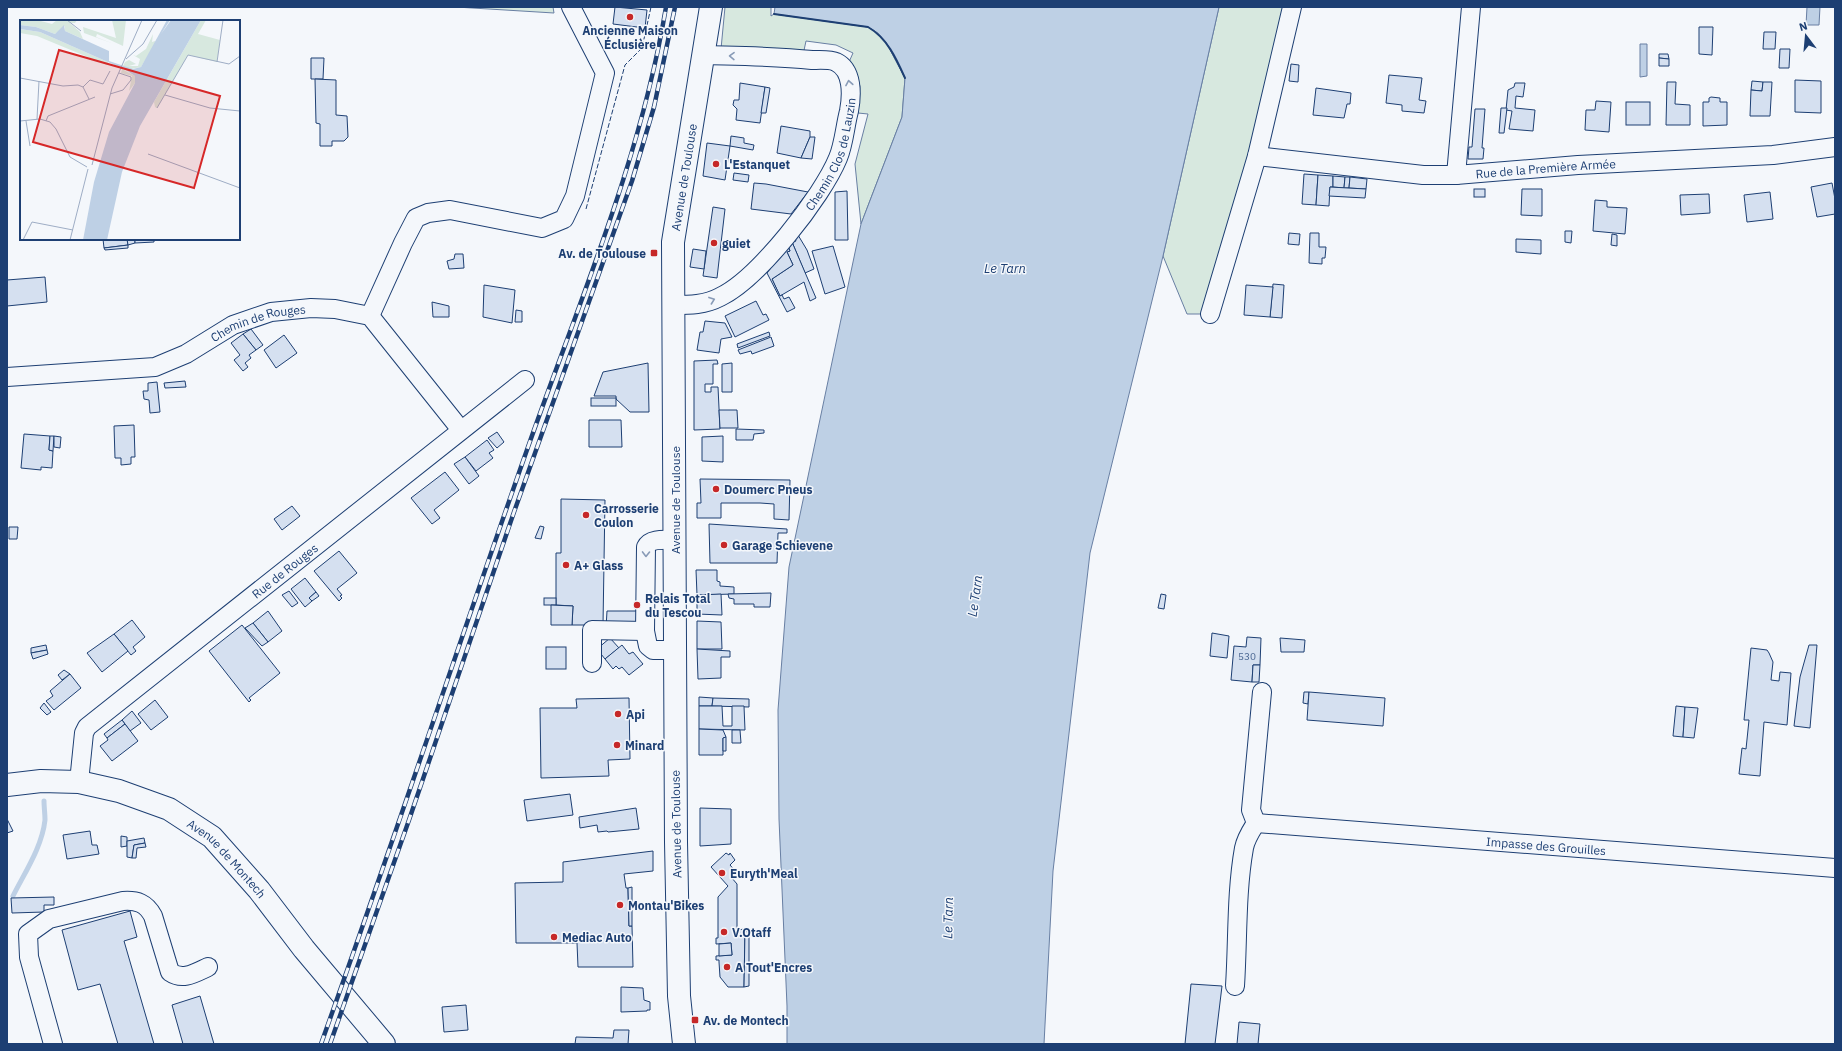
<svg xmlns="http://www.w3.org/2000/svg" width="1842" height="1051" font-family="'IBM Plex Sans',sans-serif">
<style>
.green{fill:#d7e8df;stroke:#687fa3}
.water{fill:#bed0e5;stroke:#687fa3}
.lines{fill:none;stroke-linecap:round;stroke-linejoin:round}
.stream{stroke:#bed0e5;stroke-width:5}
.building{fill:#d5e0f0;stroke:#1d3f73}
.minor-casing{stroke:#1d3f73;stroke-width:20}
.major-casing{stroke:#1d3f73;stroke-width:24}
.minor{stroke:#f4f7fb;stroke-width:18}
.major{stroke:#f4f7fb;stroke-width:22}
.rail-casing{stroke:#1d3f73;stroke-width:4.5}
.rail{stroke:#f4f7fb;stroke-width:3;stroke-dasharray:9;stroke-linecap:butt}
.fence{stroke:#1d3f73;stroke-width:1;stroke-dasharray:5 2;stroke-linecap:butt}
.wall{stroke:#1d3f73;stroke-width:2}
.oneway{stroke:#889bb7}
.poi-dot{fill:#c62828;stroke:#f4f7fb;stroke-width:1.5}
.labels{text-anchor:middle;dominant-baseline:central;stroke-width:3;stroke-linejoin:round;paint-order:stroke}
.number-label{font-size:10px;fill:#4b6792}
.poi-label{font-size:12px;font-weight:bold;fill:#1d3f73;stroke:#f4f7fb;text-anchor:start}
.street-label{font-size:12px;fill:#1d3f73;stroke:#f4f7fb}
.water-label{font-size:13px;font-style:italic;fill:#1d3f73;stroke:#f4f7fb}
.inset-road{fill:none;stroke:#9eadc5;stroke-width:1}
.view{fill:#d62828;fill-opacity:0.15;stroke:#d62828;stroke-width:2}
.inset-edge{fill:none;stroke:#1d3f73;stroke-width:2}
</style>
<rect width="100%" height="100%" fill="#f4f7fb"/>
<g class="green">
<polygon points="456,7 553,7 554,13"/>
<polygon points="725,7 771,7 771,16 774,14 868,27 878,33 886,42 905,78 902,117 861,224 855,164 868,114 858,113 860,86 849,62 853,53 836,45 806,41 803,55 721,49"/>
<polygon points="1219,7 1292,7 1210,314 1187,314 1163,256"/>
</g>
<g class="water">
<polygon points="775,7 1219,7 1163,256 1090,553 1053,871 1044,1044 787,1044 787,1006 779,819 778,710 789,567 861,224 902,117 905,78 886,42 878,33 868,27 774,14"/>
<polygon points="1807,7 1820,7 1819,25 1806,25"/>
<polygon points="1640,44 1647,44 1647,76 1640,77"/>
</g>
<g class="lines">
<path class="stream" d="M 13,896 C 25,872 42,847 45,820 C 45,814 44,807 44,801"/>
</g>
<g class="building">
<polygon points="615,7 647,10 645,28 613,24"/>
<polygon points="1699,27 1713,27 1712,55 1699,54"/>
<polygon points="1764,32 1776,32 1775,49 1763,49"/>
<polygon points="1780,49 1790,49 1789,68 1779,68"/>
<polygon points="1659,54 1668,54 1669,59 1659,58"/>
<polygon points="311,58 324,58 323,79 311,79"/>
<polygon points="1659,58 1669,59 1669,66 1659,66"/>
<polygon points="1291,64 1299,65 1298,82 1289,81"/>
<polygon points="1389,75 1422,78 1419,100 1426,101 1424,113 1402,111 1402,105 1386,103"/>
<polygon points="315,79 336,80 336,115 347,116 348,137 344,141 332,141 332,146 320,146 320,124 316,123"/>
<polygon points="1795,80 1821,81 1821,113 1795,112"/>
<polygon points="1752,81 1763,82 1762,91 1751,90"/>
<polygon points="1667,82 1676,82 1675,104 1690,105 1690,125 1666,125"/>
<polygon points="1763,82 1772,82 1770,116 1750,116 1751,90 1762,91"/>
<polygon points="740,83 765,87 760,123 736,120 737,109 733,105 734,100 739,100"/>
<polygon points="1515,83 1525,83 1523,97 1516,96 1515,108 1535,110 1533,131 1509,129 1512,111 1506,110 1508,90 1514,87"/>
<polygon points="765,87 770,88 766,113 761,113"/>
<polygon points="1316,88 1351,93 1350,104 1347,104 1344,118 1313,115"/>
<polygon points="1711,97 1720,98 1720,102 1727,102 1727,125 1703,126 1703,102 1709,102 1709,98"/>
<polygon points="1596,101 1611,102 1609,132 1585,130 1586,110 1595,110"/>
<rect x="1626" y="102" width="24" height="23"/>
<polygon points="1501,108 1507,108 1504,133 1499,133"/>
<polygon points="1475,109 1485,109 1482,148 1484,148 1483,159 1468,159 1469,147 1472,147"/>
<polygon points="781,126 810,131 810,137 801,158 777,153"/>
<polygon points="731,136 744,138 744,143 754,145 753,150 730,146"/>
<polygon points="810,137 815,137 812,159 801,158"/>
<polygon points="707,143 730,146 725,180 703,176"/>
<polygon points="734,173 749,175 748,182 733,180"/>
<polygon points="1304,174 1318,175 1316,205 1302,204"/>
<polygon points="1318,175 1333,176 1333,187 1330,187 1329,206 1316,205"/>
<polygon points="1333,176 1345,177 1344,188 1333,187"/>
<polygon points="1345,177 1350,177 1349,188 1344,188"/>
<polygon points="1350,177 1367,179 1366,189 1349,188"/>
<polygon points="754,183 766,184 808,192 791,214 751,209"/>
<polygon points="1832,183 1835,199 1835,214 1817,217 1811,187"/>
<polygon points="1330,187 1366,189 1365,198 1329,196"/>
<rect x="1474" y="189" width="11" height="8"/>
<polygon points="1522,189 1542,189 1542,216 1521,215"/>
<polygon points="847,191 848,240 835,240 835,192"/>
<polygon points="1770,192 1773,219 1747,222 1744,195"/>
<polygon points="1709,194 1710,213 1681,215 1680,195"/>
<polygon points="1595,200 1607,201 1607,207 1627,208 1625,234 1593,231"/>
<polygon points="713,207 725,209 717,278 703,276"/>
<polygon points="1565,231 1572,231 1571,243 1565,242"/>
<polygon points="1289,233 1300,234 1299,245 1288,244"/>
<polygon points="1310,233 1319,233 1319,247 1326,247 1325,258 1322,258 1322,264 1309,263"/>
<polygon points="1612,234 1617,235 1617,246 1611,245"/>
<polygon points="798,235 807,250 814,269 805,273 792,242 796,241 795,239"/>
<polygon points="103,239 127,239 128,245 104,248"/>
<polygon points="127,239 135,239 135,243 128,245"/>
<polygon points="135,239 154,239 154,242 135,243"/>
<polygon points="1516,239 1541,240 1541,254 1516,252"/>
<polygon points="792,242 816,298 810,301 804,282 780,296 772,279 793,265 787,252 790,251 788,246"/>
<polygon points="128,245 128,248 105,250 104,248"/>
<polygon points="788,246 790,251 787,252 793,265 772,279 780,296 782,295 784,299 789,297 795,308 787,312 767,273"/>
<polygon points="833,246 845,287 825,294 812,251"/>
<polygon points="693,249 706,251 704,269 690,267"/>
<polygon points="455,254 463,254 464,268 449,269 447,261 454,259"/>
<polygon points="45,277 47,302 7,306 7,280"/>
<polygon points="1273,284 1284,285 1282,318 1270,317"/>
<polygon points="484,285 515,290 512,323 483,317"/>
<polygon points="1246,285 1273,287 1270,317 1244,315"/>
<polygon points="756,301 763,315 766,314 769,320 735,337 725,316"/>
<polygon points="432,302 449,306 449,317 433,317"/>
<polygon points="516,310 522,311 522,322 515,322"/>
<polygon points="705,321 725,323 732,337 721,339 719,353 697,350 700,332 703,332"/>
<polygon points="251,329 263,345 256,350 243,334"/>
<polygon points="769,332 770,336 738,348 737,344"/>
<polygon points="243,334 256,350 249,355 251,358 245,363 248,367 243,371 234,360 240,355 231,343"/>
<polygon points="284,335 297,353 276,368 264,350"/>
<polygon points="771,337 774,346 752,354 751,351 740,354 738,350"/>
<polygon points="717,360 718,364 713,364 713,384 705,384 705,392 711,392 711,387 718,387 720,429 694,430 694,361"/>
<polygon points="648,363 649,412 630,412 616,399 616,396 594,396 603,372"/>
<polygon points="732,363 732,392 722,392 722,364"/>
<polygon points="185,381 186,387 165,388 164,383"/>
<polygon points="157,382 160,412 150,413 149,400 144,399 143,391 148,391 148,383"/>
<rect x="591" y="398" width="25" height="8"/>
<polygon points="719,410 737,410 738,428 720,428"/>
<polygon points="589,420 621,420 622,447 589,447"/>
<polygon points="134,425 135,457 131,457 131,464 121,465 121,458 115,458 114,426"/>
<polygon points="736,429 764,430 764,433 754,434 753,440 736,440"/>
<polygon points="497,432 504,442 497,448 488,438"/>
<polygon points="24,434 50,436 49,450 53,451 52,468 41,467 41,470 21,468"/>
<polygon points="50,436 54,436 53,451 49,450"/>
<polygon points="54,436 61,437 60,448 54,447"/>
<polygon points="723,436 723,462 702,461 702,437"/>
<polygon points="487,440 494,450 489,453 493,458 476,471 465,457"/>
<polygon points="465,457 479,476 469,484 454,464"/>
<polygon points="445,472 459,490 434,510 440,518 432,524 411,498"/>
<polygon points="700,479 790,480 789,520 774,519 774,504 760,503 721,503 721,518 697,518 697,503 701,503"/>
<polygon points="561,499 605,500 603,625 572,625 573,606 556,605 556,553 561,553"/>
<polygon points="292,506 300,516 282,530 274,519"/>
<polygon points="709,524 787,529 787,533 778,533 777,563 710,563"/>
<polygon points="540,526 544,527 541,539 535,538"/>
<polygon points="9,527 18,527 17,539 9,539"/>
<polygon points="339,551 357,573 337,589 342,595 340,596 342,598 339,601 314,571"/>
<polygon points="696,570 717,570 717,581 720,582 720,586 734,587 734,594 697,595"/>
<polygon points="305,578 316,592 309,598 312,601 305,607 291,589"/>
<polygon points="289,591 298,603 292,607 282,595"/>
<polygon points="316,592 319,596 312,601 309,598"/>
<polygon points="771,593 770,607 754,607 754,604 734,604 734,599 729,598 728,594"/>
<polygon points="721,594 722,615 697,614 697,595"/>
<polygon points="1161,594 1166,595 1164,609 1158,608"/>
<rect x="544" y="598" width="12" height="7"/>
<polygon points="551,605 573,606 572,625 551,625"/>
<polygon points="268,611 282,631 268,642 253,623"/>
<polygon points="607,611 641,611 641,628 606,628"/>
<polygon points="132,620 145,637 133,647 136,651 131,655 114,634"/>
<polygon points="697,621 721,622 722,649 697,649"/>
<polygon points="253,623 268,642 262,646 245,628"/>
<polygon points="242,625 280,673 249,698 251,700 249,702 209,651"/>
<polygon points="1212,633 1229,636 1227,658 1210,656"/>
<polygon points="114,634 128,651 102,672 87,653"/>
<polygon points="1247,637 1261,638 1260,665 1253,665 1252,682 1231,680 1234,646 1246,647"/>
<polygon points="610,638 619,648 605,659 597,649"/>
<polygon points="1280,638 1305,640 1304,652 1281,652"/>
<polygon points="46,645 47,650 31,653 31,648"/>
<polygon points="622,645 629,654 633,652 643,664 629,675 622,667 619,669 616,666 613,669 605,659"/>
<polygon points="1809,645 1817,645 1810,728 1794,726 1800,677"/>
<rect x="546" y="647" width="20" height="22"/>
<polygon points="1751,648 1767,650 1769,653 1773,662 1771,680 1779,681 1780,672 1791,673 1787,725 1764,722 1760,776 1739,774 1742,748 1746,749 1749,720 1744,720"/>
<polygon points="697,649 730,651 730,657 721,657 721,678 698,679"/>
<polygon points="47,650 48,654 33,659 31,653"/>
<polygon points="1253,665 1260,665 1259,682 1252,682"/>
<polygon points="64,670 70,674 62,680 58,675"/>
<polygon points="70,674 81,688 54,710 46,701 53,696 50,691"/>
<polygon points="1304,692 1309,692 1308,704 1303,703"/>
<polygon points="1309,692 1385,698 1383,726 1307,720"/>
<polygon points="699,697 713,698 712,706 699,706"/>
<polygon points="629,698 630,759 608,760 609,776 541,778 540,708 577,708 576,699"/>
<polygon points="713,698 749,699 749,707 712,706"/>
<polygon points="155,700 168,717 151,730 138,714"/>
<polygon points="44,703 51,712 47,715 40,708"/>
<polygon points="699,706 722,706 723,726 732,726 732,706 744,706 745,730 699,729"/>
<polygon points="1676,706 1685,707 1683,737 1673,736"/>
<polygon points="1685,707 1698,708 1694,738 1683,737"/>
<polygon points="132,711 141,723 130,731 122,720"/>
<polygon points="122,720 125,724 107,738 104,734"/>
<polygon points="125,724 138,741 112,761 100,746 108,740 107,738"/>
<polygon points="699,729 723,730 726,737 723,738 723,755 699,755"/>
<polygon points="732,730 740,730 741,743 732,743"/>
<polygon points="726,737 726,751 723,751 723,738"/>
<polygon points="570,794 573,815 527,821 524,800"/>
<polygon points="636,808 639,829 608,832 607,831 598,832 597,825 580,828 579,817"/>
<polygon points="700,808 731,809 731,844 700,846"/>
<polygon points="7,819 13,831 7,833"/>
<polygon points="90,831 92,845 97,845 99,854 67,859 63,835"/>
<polygon points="121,836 127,837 127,846 121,847"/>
<polygon points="144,838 145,843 134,845 132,858 127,857 127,841"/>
<polygon points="145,843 146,847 137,848 136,858 132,858 134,845"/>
<polygon points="653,851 653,871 624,874 626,888 628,888 629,926 632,926 633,967 578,967 577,943 516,943 515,883 563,882 563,862"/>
<polygon points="726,853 729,855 730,853 735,860 730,865 736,872 731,877 737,884 737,930 745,929 744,987 728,987 720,977 719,962 719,960 716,960 716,956 732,955 731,943 716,944 716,938 718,938 718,897 728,886 711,867"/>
<polygon points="632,887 632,926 629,926 628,888"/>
<polygon points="54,897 54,905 44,905 44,912 12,913 11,898"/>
<polygon points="130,911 137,937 124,941 154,1044 118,1044 100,984 78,990 62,930"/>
<polygon points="745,929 749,935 749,986 744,987"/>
<polygon points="731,943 732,955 719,956 719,944"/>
<polygon points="1191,984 1222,986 1215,1044 1185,1044"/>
<polygon points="621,987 643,988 644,1000 650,1002 650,1010 647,1010 647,1011 621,1012"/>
<polygon points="200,996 214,1044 183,1044 172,1005"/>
<polygon points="466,1005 468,1030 444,1032 442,1007"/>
<polygon points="1239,1022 1260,1024 1258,1044 1237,1044"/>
<polygon points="614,1030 629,1030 628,1044 575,1044 576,1037 613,1038"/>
</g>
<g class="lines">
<defs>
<g id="minor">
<path id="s1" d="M 1257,156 L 1423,175 L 1456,175 L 1578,165 L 1773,155 L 1835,147"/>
<polyline points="1456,175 1471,7"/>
<path id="s2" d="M 673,305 C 690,305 705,305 720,297 C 758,279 822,197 838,158 C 844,144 845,126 849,111 C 852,95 853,70 836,62 C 830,59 818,60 812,60 C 775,56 739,56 703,55"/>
<polyline points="1210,314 1257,156 1292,7"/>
<polyline points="370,316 403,243 416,218 428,213 450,210 542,228 564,219 575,196 605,73 571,7"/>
<path id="s3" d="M 7,377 L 155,367 L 186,354 L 233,325 L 271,312 L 311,308 L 335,309 L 370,316 L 461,430"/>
<path d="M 675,540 C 665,540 650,538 646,547 L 645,631 L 648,646 L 653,650 L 675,650"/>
<polyline points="592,663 592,630 645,631"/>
<path id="s4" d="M 79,782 L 84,733 L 87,727 L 525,380"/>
<path id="s5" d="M 1256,823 L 1835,868"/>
<polyline points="1256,823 1251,810 1262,692"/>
<path d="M 1235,986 C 1238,940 1236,893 1244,848 C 1246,838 1251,831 1256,823"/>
<path d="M 53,1044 L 29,957 L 28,934 L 49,919 L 123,901 C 137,900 146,903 153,916 L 170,972 C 183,981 195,973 208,967"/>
</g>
<g id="major">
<path id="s6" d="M 7,785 L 41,781 L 79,782 L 119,791 L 169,809 L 212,837 L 259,890 L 304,949 L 384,1044"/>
<path id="s7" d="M 684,1044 L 679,996 L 676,842 L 673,242 L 711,7"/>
</g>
</defs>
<use href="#minor" class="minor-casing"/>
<use href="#major" class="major-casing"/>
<use href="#minor" class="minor"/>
<use href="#major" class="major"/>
<defs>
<g id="rail">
<path d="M 321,1044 C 392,846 458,646 528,447 C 579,302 641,159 666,7"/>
<polyline points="330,1044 409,820 514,512 632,181 654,107 675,7"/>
</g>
</defs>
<use href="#rail" class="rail-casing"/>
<use href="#rail" class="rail"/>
<polyline class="fence" points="586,209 625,65 642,48 651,7"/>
<path class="wall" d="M 774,14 L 868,27 C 887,38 896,58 905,78"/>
</g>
<defs><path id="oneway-chevron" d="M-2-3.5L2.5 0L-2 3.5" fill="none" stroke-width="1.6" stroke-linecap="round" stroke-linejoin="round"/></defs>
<g class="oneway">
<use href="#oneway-chevron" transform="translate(732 56) rotate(-179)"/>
<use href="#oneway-chevron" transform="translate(849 83) rotate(-100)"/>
<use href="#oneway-chevron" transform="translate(712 300) rotate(-20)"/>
<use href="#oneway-chevron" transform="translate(646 554) rotate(91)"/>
</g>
<g class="poi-dot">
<circle cx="630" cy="17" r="4"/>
<circle cx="716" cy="164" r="4"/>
<circle cx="714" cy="243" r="4"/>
<rect x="650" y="249" width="8" height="8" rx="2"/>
<circle cx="716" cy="489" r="4"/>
<circle cx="586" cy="515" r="4"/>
<circle cx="724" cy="545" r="4"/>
<circle cx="566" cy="565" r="4"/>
<circle cx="637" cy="605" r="4"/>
<circle cx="618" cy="714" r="4"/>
<circle cx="617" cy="745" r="4"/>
<circle cx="722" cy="873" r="4"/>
<circle cx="620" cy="905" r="4"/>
<circle cx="724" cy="932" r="4"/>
<circle cx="554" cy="937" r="4"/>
<circle cx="727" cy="967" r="4"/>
<rect x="691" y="1016" width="8" height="8" rx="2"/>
</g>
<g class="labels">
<g class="number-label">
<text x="1247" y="656">530</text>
</g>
<g class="poi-label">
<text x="630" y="30" text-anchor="middle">Ancienne Maison<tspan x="630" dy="14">Éclusière</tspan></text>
<text x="724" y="164">L'Estanquet</text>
<text x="722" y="243">guiet</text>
<text x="646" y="253" text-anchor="end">Av. de Toulouse</text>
<text x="724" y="489">Doumerc Pneus</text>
<text x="594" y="508">Carrosserie<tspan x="594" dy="14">Coulon</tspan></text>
<text x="732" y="545">Garage Schievene</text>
<text x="574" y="565">A+ Glass</text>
<text x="645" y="598">Relais Total<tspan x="645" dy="14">du Tescou</tspan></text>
<text x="626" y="714">Api</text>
<text x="625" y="745">Minard</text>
<text x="730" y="873">Euryth'Meal</text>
<text x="628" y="905">Montau'Bikes</text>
<text x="732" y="932">V.Otaff</text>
<text x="562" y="937">Mediac Auto</text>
<text x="735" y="967">A Tout'Encres</text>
<text x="703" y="1020">Av. de Montech</text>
</g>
<g class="street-label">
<text stroke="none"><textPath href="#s2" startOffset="234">Chemin Clos de Lauzin</textPath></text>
<text stroke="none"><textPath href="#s1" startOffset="290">Rue de la Première Armée</textPath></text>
<text stroke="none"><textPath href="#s7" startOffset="868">Avenue de Toulouse</textPath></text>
<text stroke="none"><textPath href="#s3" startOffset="262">Chemin de Rouges</textPath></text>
<text transform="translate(675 500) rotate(-90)">Avenue de Toulouse</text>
<text stroke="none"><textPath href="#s4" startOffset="308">Rue de Rouges</textPath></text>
<text transform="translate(676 824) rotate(-91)">Avenue de Toulouse</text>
<text stroke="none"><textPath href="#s5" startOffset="291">Impasse des Grouilles</textPath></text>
<text stroke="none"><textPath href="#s6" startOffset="243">Avenue de Montech</textPath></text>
</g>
<g class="water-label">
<text x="1005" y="268">Le Tarn</text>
<text transform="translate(975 596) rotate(-82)">Le Tarn</text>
<text transform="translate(948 918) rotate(-89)">Le Tarn</text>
</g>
</g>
<g transform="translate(20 20)">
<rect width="220" height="220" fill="#f4f7fb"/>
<path d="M 0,0 L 17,0 L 32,4 L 37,0 L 57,0 L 55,3 L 50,3 L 60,12 L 63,19 L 45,11 L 45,6 L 35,14 L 16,7 L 0,5 ZM 92,0 L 106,0 L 103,26 L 77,14 L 76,17 L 94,24 L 64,13 L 63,7 L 96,18 ZM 181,0 L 186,0 L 178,14 L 200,20 L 197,42 L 168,35 L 137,88 L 135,87 L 134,82 ZM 0,9 L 20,12 L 88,42 L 87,45 L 17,16 L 0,13 ZM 133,14 L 132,22 L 135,21 L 135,24 L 121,47 L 111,49 L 103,46 L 105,42 L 109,40 L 116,44 L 109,46 L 118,46 L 120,39 L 113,35 L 116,36 L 126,29 ZM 102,49 L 115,56 L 115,63 L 109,71 L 112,56 L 101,53 Z" fill="#d7e8df"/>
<path d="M 147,0 L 150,0 L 141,14 L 151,0 L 181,0 L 120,106 L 102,152 L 87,220 L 63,220 L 74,162 L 89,112 L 115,63 L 115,56 L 106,50 L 20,12 L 0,9 L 0,5 L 16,7 L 35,14 L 44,5 L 45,11 L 89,31 L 89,41 L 113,49 L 121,47 Z" fill="#bed0e5"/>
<path class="inset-road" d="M 47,0 L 61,11M 106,39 L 123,24 L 137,0M 197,42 L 203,0M 0,58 L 43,66 L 58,65 L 63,67 L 69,79M 63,67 L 70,60 L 83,64 L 90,51M 90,74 L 103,70 L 111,60 L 111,57 L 99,53M 145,75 L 190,88 L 220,91M 137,88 L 168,35 L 209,44 L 220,36M 17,99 L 19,61M 0,101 L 20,99 L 30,102 L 36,109 L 50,137 L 67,147M 6,101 L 10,126M 26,101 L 28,96 L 75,77M 128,134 L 220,168M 72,145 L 92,68 L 122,0M 3,220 L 12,202 L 53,210M 50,220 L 68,149"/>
<path class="view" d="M 39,30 L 200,76 L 174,168 L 13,122 Z"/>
<rect width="220" height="220" class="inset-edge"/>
</g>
<rect width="1842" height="1051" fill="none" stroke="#1d3f73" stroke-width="16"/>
<g transform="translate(1806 36) rotate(344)" stroke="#f4f7fb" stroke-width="3" paint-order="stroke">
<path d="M0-3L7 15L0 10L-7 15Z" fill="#1d3f73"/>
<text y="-6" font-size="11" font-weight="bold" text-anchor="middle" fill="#1d3f73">N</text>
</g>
</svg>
